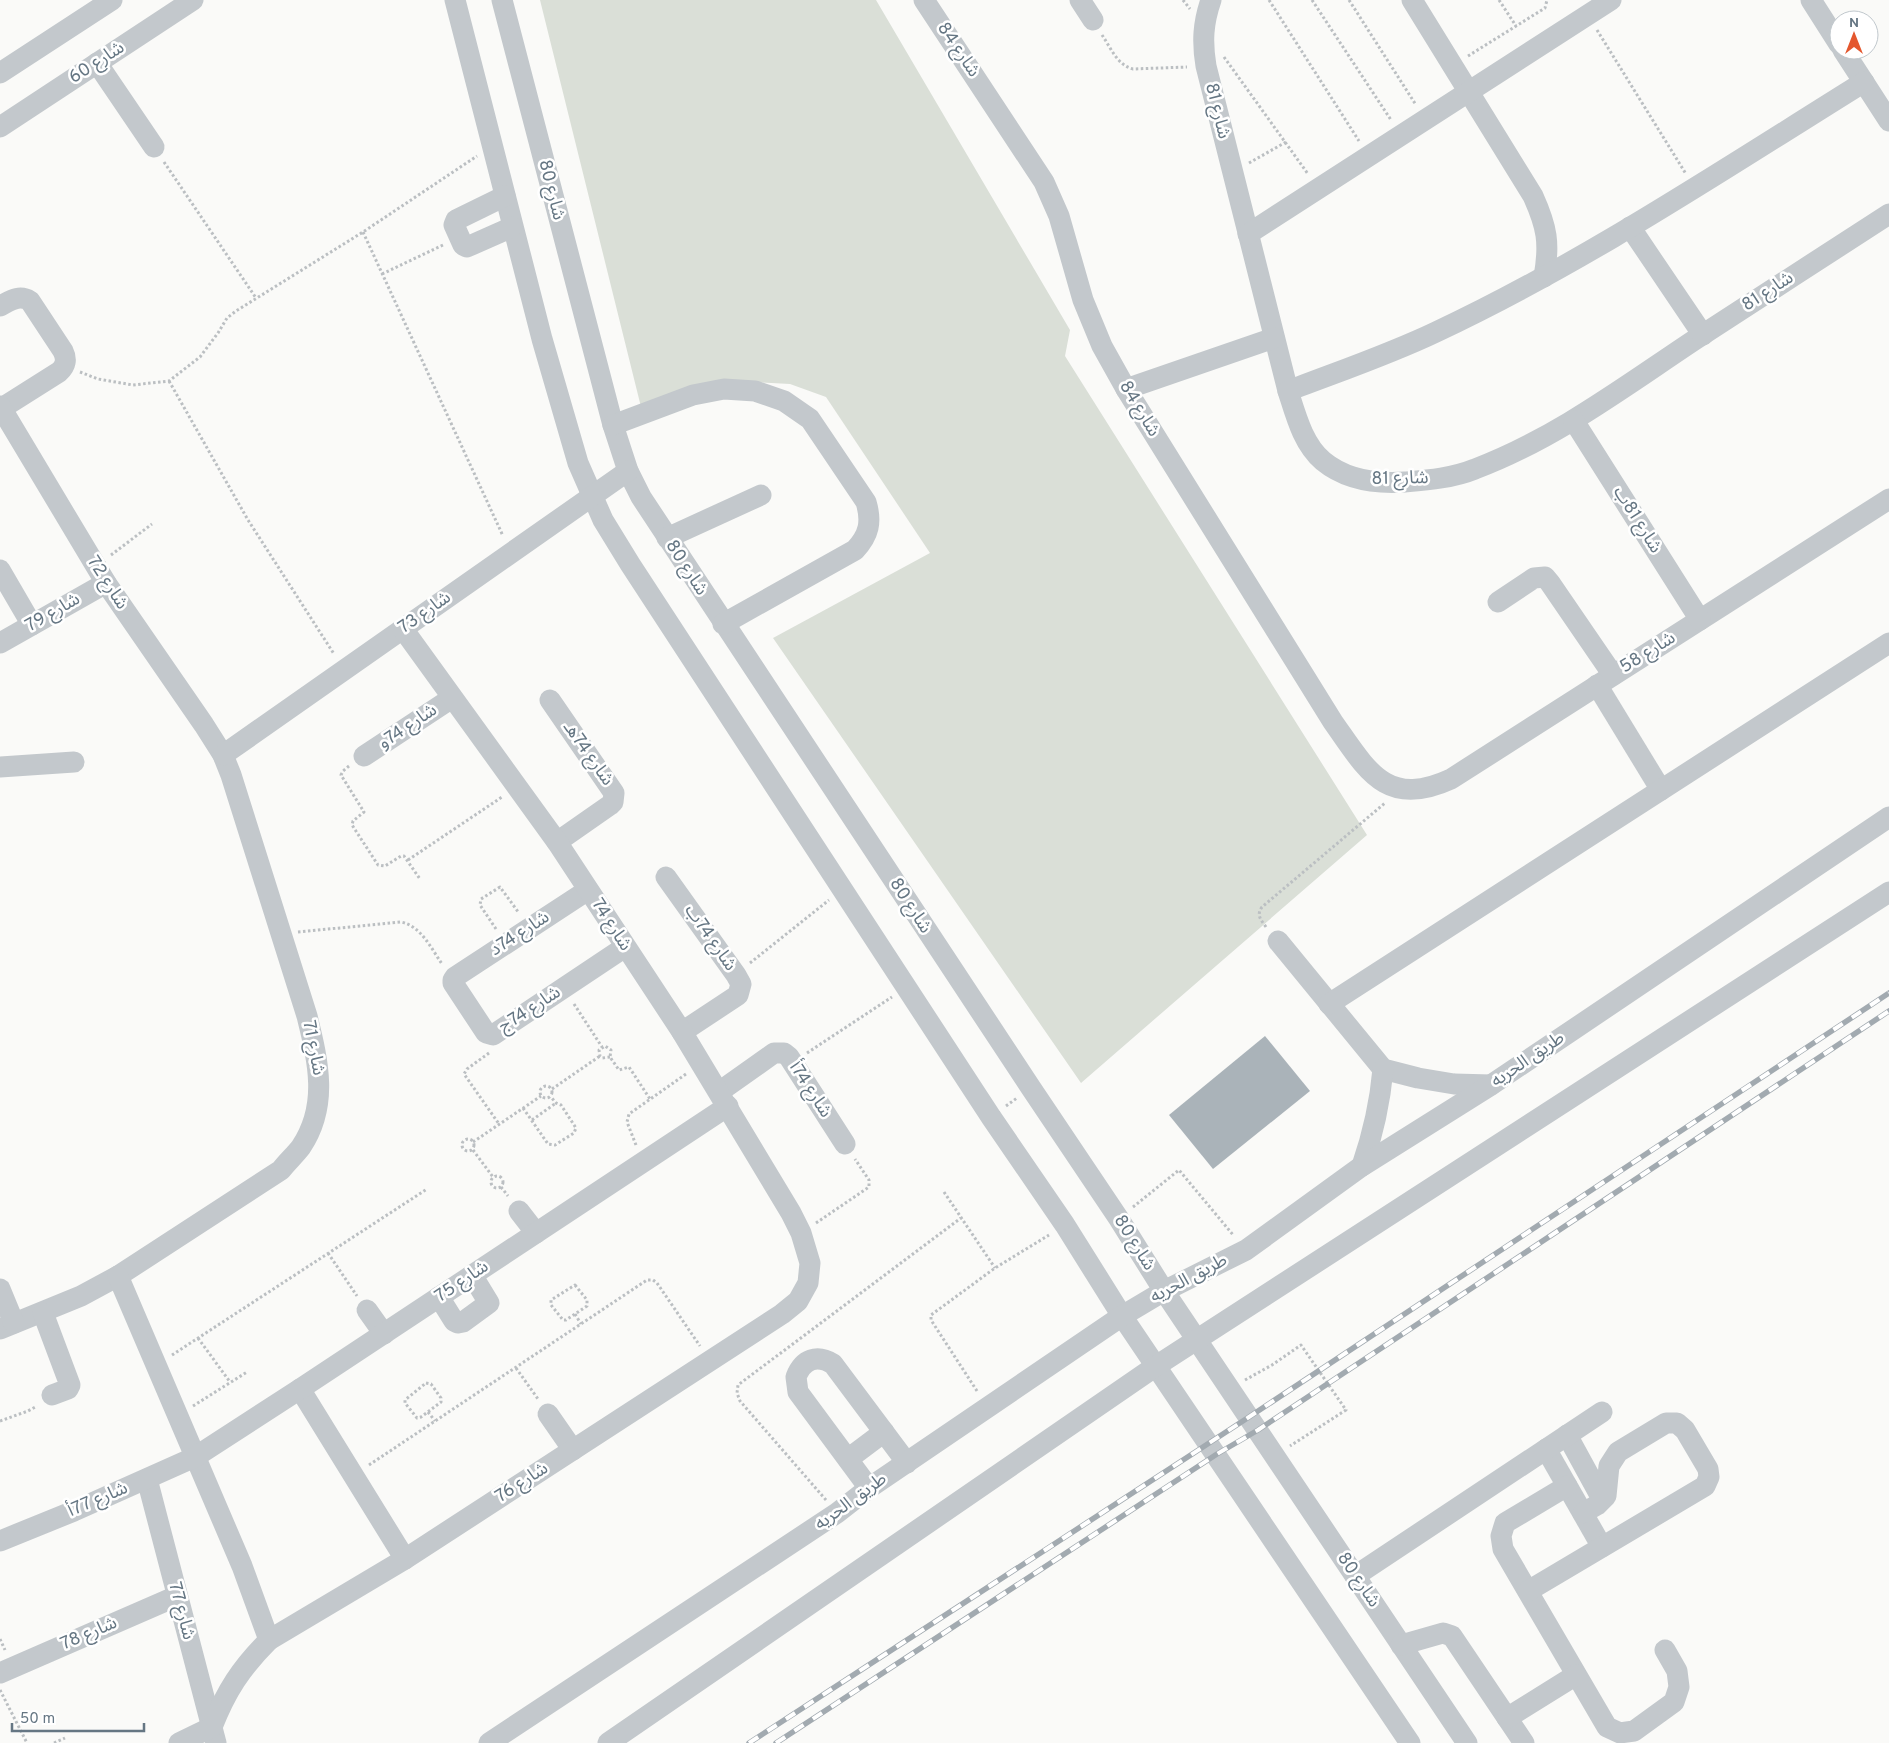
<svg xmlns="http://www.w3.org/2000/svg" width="1889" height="1743" font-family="Overpass,'Noto Sans Arabic',sans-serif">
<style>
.green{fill:#dadfd7}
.building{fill:#aab3b9}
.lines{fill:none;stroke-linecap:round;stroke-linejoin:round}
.path{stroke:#bbbfc2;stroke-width:3;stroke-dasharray:2.5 2.5;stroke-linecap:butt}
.minor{stroke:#c3c8cc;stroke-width:21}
.rail-casing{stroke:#a2aab0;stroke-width:5.5}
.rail{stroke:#fff;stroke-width:4;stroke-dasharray:11;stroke-linecap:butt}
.labels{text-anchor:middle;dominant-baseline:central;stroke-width:5;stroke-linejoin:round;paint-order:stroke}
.street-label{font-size:18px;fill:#657683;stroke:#fff}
</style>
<rect width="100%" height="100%" fill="#fafaf8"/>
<polygon class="green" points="540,0 876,0 1070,330 1065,356 1367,835 1081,1083 773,638 930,553 826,397 790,384 754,382 643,415"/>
<polygon class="building" points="1265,1036 1310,1091 1213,1169 1169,1115"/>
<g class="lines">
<g class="path">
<polyline points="1183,0 1190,9"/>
<polyline points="1269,0 1359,141"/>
<polyline points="1312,0 1391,120"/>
<polyline points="1349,0 1416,105"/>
<polyline points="1499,0 1516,26"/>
<polyline points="1597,30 1686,174"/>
<path d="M 1102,35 C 1111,48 1117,65 1133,69 L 1187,67"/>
<polyline points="1468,56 1545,8 1547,0"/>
<polyline points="1224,57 1308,174"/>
<polyline points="164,162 256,298"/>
<polyline points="1249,163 1286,142"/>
<polyline points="363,232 503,536"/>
<polyline points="382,274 443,245"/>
<polyline points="80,372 98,379 133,385 169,381 200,357 218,333 227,318 236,311 363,232 477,156"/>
<polyline points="169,381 248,520 334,654"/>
<polyline points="111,555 152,524"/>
<polyline points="349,766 343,771 341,775 364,812 353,821 352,825 378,865 385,866 401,856 404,856 420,879"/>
<polyline points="408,860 502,797"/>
<path d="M 1266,927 C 1261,920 1256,915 1262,907 L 1385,803"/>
<polyline points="496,929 480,905 481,899 500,887 519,913"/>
<path d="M 298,932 L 401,922 C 421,926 431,948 442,964"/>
<polyline points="750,963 829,900"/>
<polyline points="574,1004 602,1047"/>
<polyline points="489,1053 467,1069 464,1074 499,1124"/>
<polyline points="807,1053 892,997"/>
<polyline points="610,1057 602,1058 600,1056 599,1050 605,1046 611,1050 610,1057 619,1070 629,1067 650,1099"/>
<circle cx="546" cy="1092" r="6"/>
<polyline points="552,1089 600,1056"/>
<polyline points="1006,1106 1017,1098"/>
<polyline points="523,1108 548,1144 555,1145 574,1133 576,1128 561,1105 556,1103 551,1097"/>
<polyline points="532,1120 556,1103"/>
<circle cx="468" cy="1145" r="6"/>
<polyline points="473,1142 541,1096"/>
<polyline points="636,1145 627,1122 629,1114 686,1074"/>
<polyline points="473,1150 493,1177"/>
<circle cx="497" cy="1182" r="6"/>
<polyline points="501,1187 508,1196"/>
<polyline points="944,1192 995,1268"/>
<polyline points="1133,1207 1179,1170 1234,1236"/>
<polyline points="816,1223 869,1187 869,1180 855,1159"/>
<polyline points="328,1253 357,1296"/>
<polygon points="575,1285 587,1300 587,1306 566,1320 563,1320 551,1305 551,1300"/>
<polyline points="575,1314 581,1324"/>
<polyline points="198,1338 230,1382"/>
<polyline points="172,1355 427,1189"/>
<polyline points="516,1368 538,1399"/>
<polyline points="1245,1380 1272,1365 1301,1345 1346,1410 1290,1446"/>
<polygon points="426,1383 431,1384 441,1398 441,1402 421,1417 417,1418 405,1403 405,1400"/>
<polyline points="977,1391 931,1320 931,1315 995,1268 1049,1235"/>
<polyline points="193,1406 247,1372"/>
<polyline points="428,1412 435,1421"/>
<polyline points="0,1421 28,1411 37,1406"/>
<polyline points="369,1465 647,1280 653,1280 657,1283 700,1346"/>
<polyline points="826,1500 740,1401 737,1393 738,1385 961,1218"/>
<polyline points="0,1639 5,1650"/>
<polyline points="0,1690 27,1743"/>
<polyline points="54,1743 65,1738"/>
</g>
<g class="minor">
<polyline points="455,0 542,339 578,463 603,520 630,564 991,1117 1065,1225 1122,1316 1410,1743"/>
<polyline points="502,0 613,425 628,471 641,497 1031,1088 1119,1219 1164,1291 1467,1743"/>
<path d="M 924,0 L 1044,182 L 1059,216 L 1083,300 L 1102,346 L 1126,389 L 1333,722 C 1367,770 1386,809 1451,779 L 1889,499"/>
<polyline points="1080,0 1093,20"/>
<path d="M 1211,0 C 1203,23 1202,42 1206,66 L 1288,391 C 1296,416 1303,444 1323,461 C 1346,480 1376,484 1405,482 C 1428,480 1453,478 1475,469 C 1555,439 1625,386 1696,339 C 1760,297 1825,256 1889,214"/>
<path d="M 1412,0 L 1533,196 C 1547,227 1550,243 1544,277"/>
<polyline points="1811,0 1839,44"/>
<polyline points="1843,50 1889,121"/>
<polyline points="97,63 154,147"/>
<polyline points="0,73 112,0"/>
<polyline points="0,127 193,0"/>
<polyline points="505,196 456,220 454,225 463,245 467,247 512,227"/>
<polyline points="1630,227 1703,335"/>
<polyline points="1248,234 1611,0"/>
<path d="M 0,306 C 10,301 19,294 30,301 L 63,351 C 67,359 66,366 59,372 L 2,408"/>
<polyline points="1126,389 1274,338"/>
<path d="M 1288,391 C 1337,372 1388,355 1436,332 C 1585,262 1724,169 1864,82"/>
<path d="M 0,406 L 106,583 L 204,725 L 223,755 L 231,775 L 307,1016 C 318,1061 329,1105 301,1147 C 295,1155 287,1162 281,1170 L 118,1276 L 81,1296 L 0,1329"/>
<polyline points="1574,421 1700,620"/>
<path d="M 613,425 L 693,395 L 724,389 L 755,391 L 784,401 L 810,419 L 866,502 C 872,522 869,535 855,550 L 723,624"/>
<polyline points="667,538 761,495"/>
<polyline points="0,570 32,625"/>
<polyline points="1498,602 1534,578 1545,577 1550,583 1613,675"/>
<polyline points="0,643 106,583"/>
<polyline points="1597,685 1661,790"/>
<polyline points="550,700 614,793 613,802 610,805 557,842"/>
<polyline points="223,755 628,471"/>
<polyline points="364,756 452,698"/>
<polyline points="0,767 74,762"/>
<polyline points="666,877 736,975 741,984 738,995 682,1032"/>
<polyline points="588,890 455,977 453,980 453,983 486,1033 493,1035 625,947"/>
<polyline points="1278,941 1383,1069 1418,1078 1454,1084 1491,1085"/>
<polyline points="1329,1004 1889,643"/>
<polyline points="719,1092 774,1053 784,1053 789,1057 845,1144"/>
<path d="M 1362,1166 C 1373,1134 1380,1103 1383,1069"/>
<polyline points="519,1211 536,1233"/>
<polyline points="118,1276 242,1566 269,1640"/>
<polyline points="0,1289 14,1323"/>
<polyline points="439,1297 454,1321 458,1323 463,1322 489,1303 472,1275"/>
<polyline points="367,1310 384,1334"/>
<polyline points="43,1313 70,1385 68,1389 52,1395"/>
<polyline points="300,1389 405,1559"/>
<polyline points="548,1414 573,1450"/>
<polyline points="1567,1435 1602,1499"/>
<polyline points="1546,1449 1602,1547"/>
<polyline points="848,1459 884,1432"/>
<polyline points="147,1479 216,1743"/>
<polyline points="1567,1486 1505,1523 1501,1536 1503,1549 1607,1727 1620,1733 1634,1731 1674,1702 1679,1687 1677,1671 1665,1650"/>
<path d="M 869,1488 L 798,1392 L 796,1377 C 803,1359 817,1354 833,1364 L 907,1463"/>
<polyline points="0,1541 74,1511 195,1457 300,1389 728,1106"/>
<polyline points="1355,1576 1602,1412"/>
<polyline points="1528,1591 1705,1486 1709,1477 1708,1469 1685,1430 1677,1423 1666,1423 1618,1452 1609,1466 1606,1496 1597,1505 1583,1513"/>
<polyline points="1401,1645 1443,1633 1452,1636 1524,1743"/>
<polyline points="0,1673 177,1596"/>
<polyline points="1507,1718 1576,1675"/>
<path d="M 179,1743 L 212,1727 C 226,1691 241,1668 269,1640 L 405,1559 L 782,1314 L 798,1301 L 808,1283 L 810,1263 L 801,1233 L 791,1213 L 682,1032 L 557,842 L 403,629"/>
<polyline points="489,1743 837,1513 869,1488 1122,1316 1164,1291 1246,1250 1362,1166 1491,1085 1889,817"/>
<polyline points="608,1743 1156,1366 1889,892"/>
</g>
<defs>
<g id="rail">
<polyline points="749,1743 1249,1417 1889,993"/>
<polyline points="776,1743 1217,1454 1258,1430 1889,1011"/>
</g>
</defs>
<use href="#rail" class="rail-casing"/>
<use href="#rail" class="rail"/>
</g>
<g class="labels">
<g class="street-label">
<text transform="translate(958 50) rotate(56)">شارع 84</text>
<text transform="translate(97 63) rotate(-33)">شارع 60</text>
<text transform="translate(1217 111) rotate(76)">شارع 81</text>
<text transform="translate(551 190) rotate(76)">شارع 80</text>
<text transform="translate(1768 292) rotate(-33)">شارع 81</text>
<text transform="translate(1139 409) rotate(59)">شارع 84</text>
<text transform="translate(1400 479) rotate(-1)">شارع 81</text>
<text transform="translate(1637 520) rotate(58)">شارع 81ب</text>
<text transform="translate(686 568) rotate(57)">شارع 80</text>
<text transform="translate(107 583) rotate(57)">شارع 72</text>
<text transform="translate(53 613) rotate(-30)">شارع 79</text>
<text transform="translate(425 613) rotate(-35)">شارع 73</text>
<text transform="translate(1648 653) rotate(-32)">شارع 58</text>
<text transform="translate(408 727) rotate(-34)">شارع 74و</text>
<text transform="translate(588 754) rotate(55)">شارع 74هـ</text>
<text transform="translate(910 906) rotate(57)">شارع 80</text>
<text transform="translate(611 925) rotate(57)">شارع 74</text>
<text transform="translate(520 934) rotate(-33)">شارع 74د</text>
<text transform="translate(710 938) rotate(55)">شارع 74ب</text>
<text transform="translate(530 1010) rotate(-33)">شارع 74ج</text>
<text transform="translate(313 1048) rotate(79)">شارع 71</text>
<text transform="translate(1528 1060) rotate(-34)">طريق الحريه</text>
<text transform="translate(810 1090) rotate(57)">شارع 74أ</text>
<text transform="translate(1134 1243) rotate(58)">شارع 80</text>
<text transform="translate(1189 1279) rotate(-28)">طريق الحريه</text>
<text transform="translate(462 1282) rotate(-34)">شارع 75</text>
<text transform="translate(522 1483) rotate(-33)">شارع 76</text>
<text transform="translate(98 1500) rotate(-23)">شارع 77أ</text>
<text transform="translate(851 1502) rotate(-36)">طريق الحريه</text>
<text transform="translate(1358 1580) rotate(56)">شارع 80</text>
<text transform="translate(181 1611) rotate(75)">شارع 77</text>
<text transform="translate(89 1634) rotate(-23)">شارع 78</text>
</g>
</g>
<g transform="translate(1854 35)"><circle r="24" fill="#ffffff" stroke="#c1c8cd"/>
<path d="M0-4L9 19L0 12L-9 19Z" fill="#e4572e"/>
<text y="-8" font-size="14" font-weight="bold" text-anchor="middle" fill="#657683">N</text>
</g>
<path d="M12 1723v8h132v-8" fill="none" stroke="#657683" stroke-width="2.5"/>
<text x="20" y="1723" font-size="15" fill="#657683" stroke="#ffffff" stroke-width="4" paint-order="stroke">50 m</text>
</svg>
